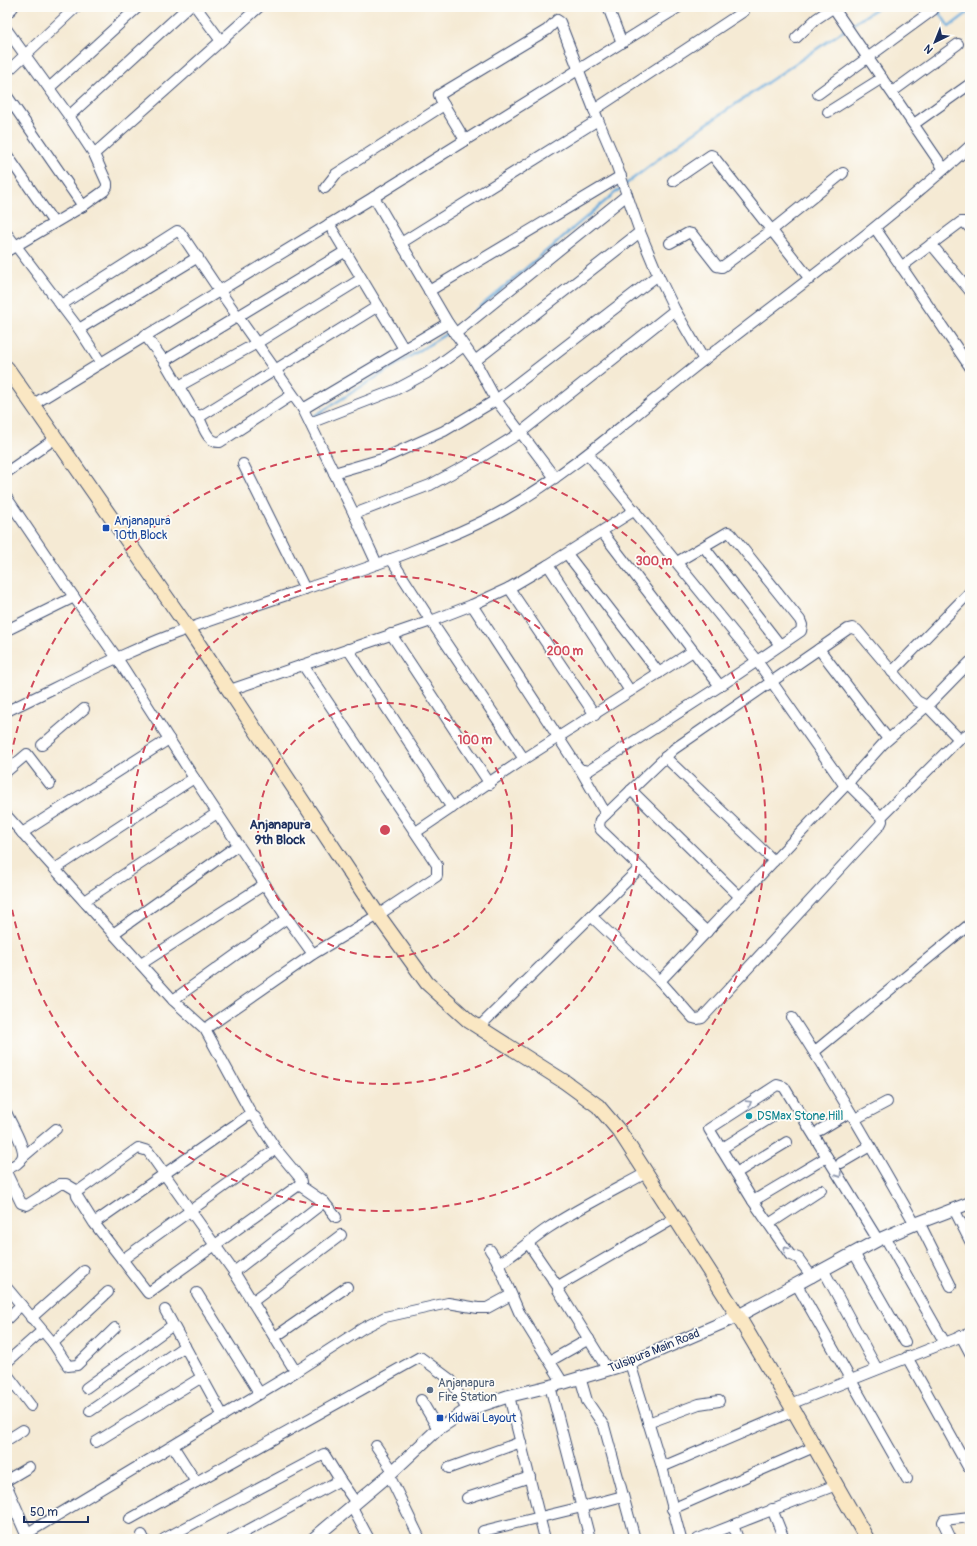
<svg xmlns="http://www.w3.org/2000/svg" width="977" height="1546" font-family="Pangolin,sans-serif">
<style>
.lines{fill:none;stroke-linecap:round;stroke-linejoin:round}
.stream{stroke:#68aadc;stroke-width:2.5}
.minor-casing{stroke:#3c4b70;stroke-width:12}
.tertiary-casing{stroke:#3c4b70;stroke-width:14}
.secondary-casing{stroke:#3c4b70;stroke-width:16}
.minor{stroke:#fff;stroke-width:10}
.tertiary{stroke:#fff;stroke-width:12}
.secondary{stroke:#fae7c3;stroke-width:14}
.oneway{stroke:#8d97ae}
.ring{fill:none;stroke:#d1495b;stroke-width:2;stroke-dasharray:7 5}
.transit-dot{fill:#1a4fb4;stroke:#fdfcf7;stroke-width:1.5}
.culture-dot{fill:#0f9aa8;stroke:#fdfcf7;stroke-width:1.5}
.service-dot{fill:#5c6f8a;stroke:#fdfcf7;stroke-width:1.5}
.labels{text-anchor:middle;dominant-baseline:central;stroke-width:3.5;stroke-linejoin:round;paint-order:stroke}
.transit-label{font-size:12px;fill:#164399;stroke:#fdfcf7;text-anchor:start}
.culture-label{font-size:12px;fill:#0d838f;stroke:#fdfcf7;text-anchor:start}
.street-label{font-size:12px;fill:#1b2f5e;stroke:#fdfcf7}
.service-label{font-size:12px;fill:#4e5e75;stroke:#fdfcf7;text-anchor:start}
.neighbourhood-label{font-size:13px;font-weight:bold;fill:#1b2f5e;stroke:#fdfcf7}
.centre{fill:#d1495b;stroke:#fdfcf7;stroke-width:2}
.ring-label{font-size:12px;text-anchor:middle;font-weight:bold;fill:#d1495b;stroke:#fdfcf7;stroke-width:3.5;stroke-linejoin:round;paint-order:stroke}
</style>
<rect width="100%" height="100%" fill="#fdfcf7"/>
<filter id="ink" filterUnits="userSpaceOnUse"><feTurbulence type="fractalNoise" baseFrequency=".025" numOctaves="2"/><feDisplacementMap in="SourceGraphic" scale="8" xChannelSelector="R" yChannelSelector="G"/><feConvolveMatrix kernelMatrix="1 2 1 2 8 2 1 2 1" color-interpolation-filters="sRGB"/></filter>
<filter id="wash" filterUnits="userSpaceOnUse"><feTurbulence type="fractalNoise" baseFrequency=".012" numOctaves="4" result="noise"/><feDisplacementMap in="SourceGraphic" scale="16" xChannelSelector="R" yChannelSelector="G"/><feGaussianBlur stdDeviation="0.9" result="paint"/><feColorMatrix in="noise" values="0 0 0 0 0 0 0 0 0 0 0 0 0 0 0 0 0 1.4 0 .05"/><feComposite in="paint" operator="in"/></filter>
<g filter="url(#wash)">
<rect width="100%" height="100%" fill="#f5ead4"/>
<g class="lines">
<g class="stream">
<polyline points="936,7 949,27 970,11"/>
<polyline points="850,26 879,7"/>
<polyline points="626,184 686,138 846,29"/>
<polyline points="455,328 622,187"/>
<polyline points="314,416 451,331"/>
</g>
</g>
</g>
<g filter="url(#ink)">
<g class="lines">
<defs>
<g id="minor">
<polyline points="196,7 221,41"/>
<polyline points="608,7 622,43"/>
<polyline points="833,7 944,169"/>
<polyline points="7,30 69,116 94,154 107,183 107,187 104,191 83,206 7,251"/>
<polyline points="796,38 816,19 834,7"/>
<polyline points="7,72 76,7"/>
<polyline points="49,88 138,7"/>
<polyline points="892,92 958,44"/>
<polyline points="818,94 933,10"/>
<polyline points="7,96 83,206"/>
<polyline points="594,110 744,11 745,7"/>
<polyline points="828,112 882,78"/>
<polyline points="69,116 188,7"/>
<polyline points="914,124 970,84"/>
<polyline points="465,140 441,100 439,95 547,30 557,20 560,22 598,120 613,155 640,232 658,275 675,310 704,360"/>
<polyline points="94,154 259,7"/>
<polyline points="7,155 54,223"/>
<polyline points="673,181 711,155 713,156 810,279"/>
<polyline points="325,188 336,174 444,105"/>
<polyline points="374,197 448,323 475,361 496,400 555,478"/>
<polyline points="329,224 404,349"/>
<polyline points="875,228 970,367"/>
<polyline points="7,234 79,329 101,363"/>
<polyline points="401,243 598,120"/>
<polyline points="670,243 688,233 692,234 717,266 722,267 772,230 843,173"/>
<polyline points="931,244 970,291"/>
<polyline points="901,267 961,222 964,222 970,228"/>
<polyline points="429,291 621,176"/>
<polyline points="61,305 177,231 180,232 219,290 303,409 354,514 377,564"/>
<polyline points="79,329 198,257"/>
<polyline points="455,334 627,195"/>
<polyline points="145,335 164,361 195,414 201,416 378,306"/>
<polyline points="164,361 346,251"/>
<polyline points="475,361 640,232"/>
<polyline points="179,386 257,343 361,279"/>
<polyline points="32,405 374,197 679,7"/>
<polyline points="303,409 448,323"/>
<path d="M 198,416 C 203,425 207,443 220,442 L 292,395"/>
<polyline points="310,423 395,390 427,373 464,346"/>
<polyline points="243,464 305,589"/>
<polyline points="7,472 56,438"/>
<polyline points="334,473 382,459 444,431 496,400 658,275"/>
<polyline points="7,498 74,597 117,658 194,778 287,918 313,954"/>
<polyline points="354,514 430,485 478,459 520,433 675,310"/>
<polyline points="602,532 720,686"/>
<polyline points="704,547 780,645"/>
<polyline points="567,554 659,673"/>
<polyline points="391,559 431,621 524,759"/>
<polyline points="677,562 728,532 731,534 800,620 802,625 801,631 757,661 845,786"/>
<polyline points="548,565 630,691"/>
<polyline points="509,588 595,715"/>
<polyline points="472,605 577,766 580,769 588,771 720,686 757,661 588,454"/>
<polyline points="7,630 74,597"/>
<polyline points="391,634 490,784"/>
<polyline points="348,649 452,808"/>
<polyline points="819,649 888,739"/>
<polyline points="892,672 970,592"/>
<polyline points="230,690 431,621 472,605 509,588 548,565 635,510"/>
<path d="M 7,711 C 68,682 129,649 193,627 C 262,602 333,581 402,555 C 437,541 473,528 506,509 C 578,468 639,410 705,359 C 795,289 886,223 970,146"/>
<polyline points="42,745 84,709"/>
<polyline points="665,757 774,861"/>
<polyline points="580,769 606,814"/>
<polyline points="7,771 27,754 50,784"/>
<polyline points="631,790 740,897"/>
<polyline points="7,816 173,1000 205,1029 252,1115"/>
<polyline points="881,817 959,739 970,733"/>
<polyline points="416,832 524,759 693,651"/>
<polyline points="22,833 169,739"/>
<polyline points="55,869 194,778"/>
<polyline points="84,901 217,813"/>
<polyline points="591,916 660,981 693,1018 697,1019 702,1018 880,825 882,821 881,817 849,785 845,786"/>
<polyline points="707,932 601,830 599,826 600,820 674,749 848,629 852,628 857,630 917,701 927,706 959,739"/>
<polyline points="113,934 238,845"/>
<polyline points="141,964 265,884"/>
<polyline points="660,981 845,786 883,744 927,706 970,662"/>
<polyline points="173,1000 287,918"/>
<path d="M 792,1018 C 836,1085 875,1154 915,1224"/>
<polyline points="479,1027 640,868"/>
<polyline points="205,1029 313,954 378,915 437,876 437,865 303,665"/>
<polyline points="814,1052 970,924"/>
<path d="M 7,1114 C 11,1124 27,1149 22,1158 C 19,1164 13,1166 7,1169"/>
<polyline points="855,1119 887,1102"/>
<polyline points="820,1130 850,1112"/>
<polyline points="721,1149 772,1117"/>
<polyline points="23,1157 56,1129"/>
<polyline points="841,1163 870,1146"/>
<polyline points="736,1173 787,1142"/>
<polyline points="7,1174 21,1203 27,1205 60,1184 66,1184 76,1190 81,1189 138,1148 148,1151 234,1272 294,1369 295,1372 26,1534"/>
<polyline points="299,1185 324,1202 336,1217"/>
<polyline points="76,1190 77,1196 94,1223 148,1293 299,1185 301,1182 300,1178 276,1149 255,1117 249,1115 94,1223"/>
<polyline points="753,1201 827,1157"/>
<polyline points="954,1209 970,1241"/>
<polyline points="919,1222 951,1286"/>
<polyline points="769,1224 821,1190"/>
<polyline points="885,1237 945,1343"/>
<polyline points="528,1243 558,1287"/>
<polyline points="490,1250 496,1259 519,1312 563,1383"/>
<polyline points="854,1253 905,1342"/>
<polyline points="122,1260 276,1149"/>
<path d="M 498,1264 C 516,1254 530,1240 548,1228 C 579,1208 613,1191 646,1173"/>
<polyline points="824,1271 877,1369"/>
<polyline points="234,1272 324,1202"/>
<polyline points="812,1277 798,1258 790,1255 753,1201 709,1129 777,1085 784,1087 878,1240"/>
<polyline points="797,1285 907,1479"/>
<polyline points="7,1288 53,1343 68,1366 77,1365 115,1328"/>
<polyline points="197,1293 260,1394"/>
<polyline points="252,1302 341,1235"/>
<polyline points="165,1310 223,1416"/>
<polyline points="31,1318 84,1271"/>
<polyline points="7,1319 21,1305"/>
<polyline points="961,1336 970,1353"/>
<polyline points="275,1337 347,1287"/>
<polyline points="53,1343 108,1292"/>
<polyline points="907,1357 968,1467"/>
<polyline points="550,1361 589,1339"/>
<polyline points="7,1362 42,1331"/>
<polyline points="630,1363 662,1467 681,1539"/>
<polyline points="608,1370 558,1290 560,1285 675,1218"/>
<polyline points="295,1372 363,1328 385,1317 448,1303 478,1308 487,1308 511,1295"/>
<polyline points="7,1374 31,1406"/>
<polyline points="580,1377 587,1401 604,1426 635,1539"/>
<polyline points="550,1386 590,1539"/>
<polyline points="86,1388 173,1325"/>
<polyline points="509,1396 545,1539"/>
<polyline points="421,1400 438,1429"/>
<polyline points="790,1404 970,1333"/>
<polyline points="90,1411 185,1346"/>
<polyline points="648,1423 699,1404 719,1401"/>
<polyline points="7,1440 23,1430"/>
<polyline points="96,1442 202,1377"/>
<polyline points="173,1446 196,1482"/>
<polyline points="376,1446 393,1471"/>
<polyline points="662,1467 794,1411"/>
<polyline points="449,1468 521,1442"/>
<polyline points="389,1475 420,1539"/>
<polyline points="7,1480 29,1467"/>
<polyline points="467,1498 530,1477"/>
<polyline points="352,1507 369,1539"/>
<polyline points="672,1509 814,1447"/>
<polyline points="772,1509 784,1539"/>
<polyline points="130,1519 420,1357 451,1380 467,1410"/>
<polyline points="733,1525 738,1539"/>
<polyline points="483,1531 582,1507 623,1496"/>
<polyline points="142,1535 144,1539"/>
<polyline points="164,1539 324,1454 340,1480 356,1503"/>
<polyline points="232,1539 340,1480"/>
<polyline points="698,1539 836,1485"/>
<polyline points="951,1539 943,1522 944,1520 970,1517"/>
</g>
<g id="tertiary">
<polyline points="7,12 12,7"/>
<polyline points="7,1489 29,1539"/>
<polyline points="313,1539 389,1475 438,1429 467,1410 509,1396 563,1383 630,1363 738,1316 878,1240 915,1224 970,1203"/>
</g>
<polyline id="secondary" points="7,368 188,628 378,915 427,983 469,1021 565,1082 598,1106 620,1132 738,1316 790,1404 867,1539"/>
</defs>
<use href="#minor" class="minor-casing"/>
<use href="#tertiary" class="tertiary-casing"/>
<use href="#secondary" class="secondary-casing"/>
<use href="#minor" class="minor"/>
<use href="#tertiary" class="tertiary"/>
<use href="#secondary" class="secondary"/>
</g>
<defs><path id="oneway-chevron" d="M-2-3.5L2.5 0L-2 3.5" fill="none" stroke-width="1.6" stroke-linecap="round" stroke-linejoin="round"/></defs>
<g class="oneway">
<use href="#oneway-chevron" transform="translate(749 1103) rotate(-32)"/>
<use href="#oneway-chevron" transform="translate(839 1175) rotate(58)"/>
<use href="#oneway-chevron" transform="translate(786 1249) rotate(-124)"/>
</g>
</g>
<g class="ring">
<circle cx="385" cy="830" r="127"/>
<circle cx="385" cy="830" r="254"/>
<path d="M7 780A381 381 0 1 1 7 880"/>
</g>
<g class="transit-dot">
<rect x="102" y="524" width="8" height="8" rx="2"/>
<rect x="436" y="1414" width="8" height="8" rx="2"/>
</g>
<circle class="culture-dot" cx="749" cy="1116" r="4"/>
<circle class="service-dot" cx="430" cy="1390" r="4"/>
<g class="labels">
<g class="transit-label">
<text x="114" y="521">Anjanapura<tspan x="114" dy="14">10th Block</tspan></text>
<text x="448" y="1418">Kidwai Layout</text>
</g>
<g class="culture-label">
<text x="757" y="1116">DSMax Stone Hill</text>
</g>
<g class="street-label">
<text transform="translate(654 1351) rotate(-22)">Tulsipura Main Road</text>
</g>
<g class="service-label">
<text x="438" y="1383">Anjanapura<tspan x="438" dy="14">Fire Station</tspan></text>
</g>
<g class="neighbourhood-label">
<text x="280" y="825">Anjanapura<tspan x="280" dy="15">9th Block</tspan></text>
</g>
</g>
<circle cx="385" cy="830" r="6" class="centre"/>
<g class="ring-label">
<text x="654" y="565">300 m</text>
<text x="565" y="655">200 m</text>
<text x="475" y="744">100 m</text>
</g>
<rect width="977" height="1546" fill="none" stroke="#fdfcf7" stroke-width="24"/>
<g transform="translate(935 42) rotate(223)" stroke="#fdfcf7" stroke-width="3" paint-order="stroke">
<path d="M0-3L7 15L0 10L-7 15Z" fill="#1b2f5e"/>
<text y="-6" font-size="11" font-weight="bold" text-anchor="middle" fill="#1b2f5e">N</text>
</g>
<path d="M24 1516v6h64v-6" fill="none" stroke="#1b2f5e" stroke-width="2"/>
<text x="30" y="1516" font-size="12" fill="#1b2f5e" stroke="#fdfcf7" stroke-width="3" paint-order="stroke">50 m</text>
</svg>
